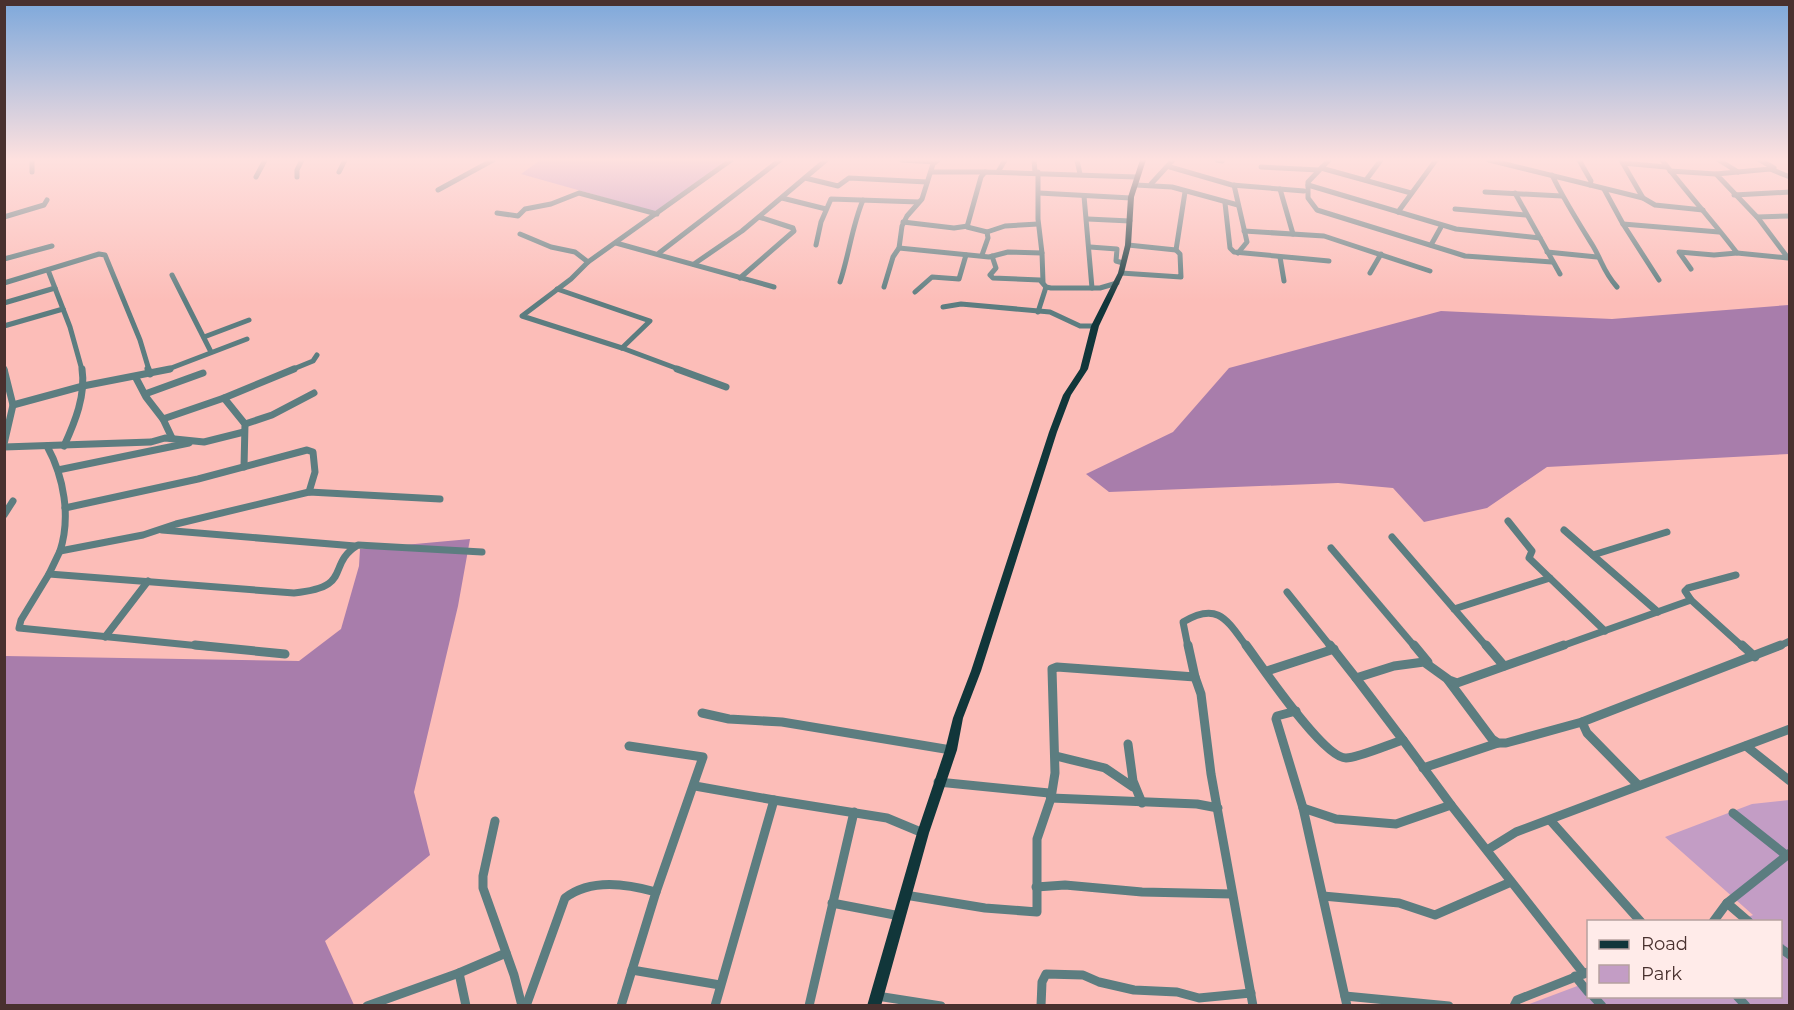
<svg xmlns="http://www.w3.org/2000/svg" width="1794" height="1010" font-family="Montserrat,sans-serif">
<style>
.green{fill:#c39dc5}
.forest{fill:#a87dab}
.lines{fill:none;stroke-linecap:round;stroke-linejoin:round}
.minor-far2{stroke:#5c7d80;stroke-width:5}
.minor-far1{stroke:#5c7d80;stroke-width:7}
.minor{stroke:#5c7d80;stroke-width:9}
.major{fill:#11363a;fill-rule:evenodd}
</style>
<rect width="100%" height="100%" fill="#fcbdb8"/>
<g class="green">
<polygon points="537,160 727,160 656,212 521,174 539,161"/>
<polygon points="1789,800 1789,1005 1524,1006 1588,982 1588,996 1780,996 1780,922 1738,921 1753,915 1665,837 1752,804"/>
</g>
<g class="forest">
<polygon points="1789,305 1789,454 1547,467 1487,508 1424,522 1393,488 1338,483 1109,492 1086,474 1173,432 1229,368 1441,311 1612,319"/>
<polygon points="470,539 458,606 414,792 430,855 325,941 354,1005 5,1006 5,656 299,661 341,629 359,566 360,549"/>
</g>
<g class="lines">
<g class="minor-far2">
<polyline points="32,160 32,172"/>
<polyline points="902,160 935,162"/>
<polyline points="1034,160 1035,172"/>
<polyline points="1077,160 1080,174"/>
<polyline points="1217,160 1222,161"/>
<polyline points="1329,160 1308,182 1308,198 1317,210 1465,256 1552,262"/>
<polyline points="1489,160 1643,198 1655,205 1703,210"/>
<polyline points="1579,160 1591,181 1590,185"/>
<polyline points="1621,160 1643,198"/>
<path d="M 1662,160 C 1686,192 1713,221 1737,253 L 1714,255 L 1679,252 L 1691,269"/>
<polyline points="1719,160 1738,172"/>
<polyline points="1760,160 1774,168"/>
<polyline points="1623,163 1666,167"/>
<polyline points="1170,167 1232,185 1304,191"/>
<polyline points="1261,167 1319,170"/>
<polyline points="1321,168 1411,193"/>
<polyline points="1670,171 1716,174"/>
<polyline points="339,172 345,160"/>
<polyline points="932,172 985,172"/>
<polyline points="998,172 1005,160"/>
<path d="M 1552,175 C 1564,200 1578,222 1593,246 C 1603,263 1603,271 1617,287"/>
<polyline points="256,177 265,160"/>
<polyline points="297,177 297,170 302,160"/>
<polyline points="805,178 838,186 849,178 927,182"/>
<polyline points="1366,180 1381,160"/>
<polyline points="1151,184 1173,160"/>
<polyline points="1136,185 1172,187 1238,205"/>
<polyline points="1234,185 1247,242 1238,253"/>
<polyline points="1308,185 1456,229 1540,238"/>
<polyline points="1280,189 1293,234"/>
<polyline points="1604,189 1623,224 1659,280"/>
<polyline points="438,190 493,160"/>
<polyline points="1485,192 1562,196"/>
<polyline points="1039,193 1131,198"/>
<polyline points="1515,193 1560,274"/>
<polyline points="1734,195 1790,192"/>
<polyline points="1084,196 1092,288"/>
<polyline points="782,198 826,209"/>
<polyline points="1225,203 1230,248 1234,252 1329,261"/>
<polyline points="1455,209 1526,215"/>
<polyline points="1398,212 1436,160"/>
<polyline points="497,213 518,216 525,209 551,204 579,193 657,214"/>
<polyline points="4,217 44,205 47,200"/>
<polyline points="1757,217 1790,216"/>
<polyline points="1088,219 1130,221"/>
<polyline points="903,222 954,228 968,226"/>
<polyline points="1623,224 1719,232"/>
<polyline points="1244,231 1324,236 1430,271"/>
<polyline points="987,232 1005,226 1038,224"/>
<polyline points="520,234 551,247 575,252 588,262"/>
<polyline points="616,243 774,287"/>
<polyline points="816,245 821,222 831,199 919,202"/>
<polyline points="1128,245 1176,250 1185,192"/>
<polyline points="1431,245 1441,227"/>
<polyline points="1090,247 1117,249 1116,261 1123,263"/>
<polyline points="899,248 989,257 1008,252 1042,253 1038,219 1038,172"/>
<polyline points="1547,252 1597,257"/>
<polyline points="659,253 780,160"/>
<polyline points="1042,253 1043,282"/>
<polyline points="1737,253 1788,258 1758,218 1716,174 1770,169 1790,177"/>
<polyline points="982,255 988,238 987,232 967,227 981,177 985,172 1137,177"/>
<polyline points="992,256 996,268 990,275 993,278 1040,280 1046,287 1051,288 1100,288 1117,283"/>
<polyline points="1280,257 1284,281"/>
<polyline points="4,259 52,246"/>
<polyline points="694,264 742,231 826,160"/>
<polyline points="48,270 70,327 82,370"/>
<polyline points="1121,273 1181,277 1180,254 1176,250"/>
<polyline points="1370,273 1381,254"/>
<polyline points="172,275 211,352"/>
<polyline points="740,278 794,231 793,228 759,217"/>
<path d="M 840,282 C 849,255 852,226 863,200"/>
<polyline points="4,283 99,254 105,255 140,340 149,370"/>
<polyline points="884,287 893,257 899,248 902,226 907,216 922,199 933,164 938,160"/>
<polyline points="557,289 650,321 622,348"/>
<polyline points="915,292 932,277 959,279 966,255"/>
<polyline points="4,303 55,288"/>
<polyline points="943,307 961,304 1050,312 1080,326 1095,326"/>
<polyline points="1038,312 1046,287"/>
<polyline points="4,326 63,309"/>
<polyline points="204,337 249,320"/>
<polyline points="4,368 5,370"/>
<polyline points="166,370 247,339"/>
<polyline points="291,370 313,361 317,355"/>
<polyline points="681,370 622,348 522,316 571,279 588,262 731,160"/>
</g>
<g class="minor-far1">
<polyline points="148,369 150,374"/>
<polyline points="677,369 726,387"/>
<polyline points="136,378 146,397 163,419 224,398 245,424 244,467"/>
<polyline points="145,394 203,373"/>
<polyline points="224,398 294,369"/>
<polyline points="13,405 83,386 170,369"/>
<polyline points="163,419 172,438"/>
<polyline points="245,424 272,415 314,393"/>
<polyline points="4,444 13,405 4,369"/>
<path d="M 47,446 C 64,477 71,517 60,551 L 143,535 L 176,524 L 309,492 L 440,499"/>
<path d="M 64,446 C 75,422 86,395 82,369"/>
<polyline points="4,447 151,442 165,438 204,442 244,432"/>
<polyline points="58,470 189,443"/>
<polyline points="65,508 198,479 307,450 313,452 315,472 309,492"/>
<polyline points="4,515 13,501"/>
<polyline points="1508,521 1532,551 1529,558 1605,631"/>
<polyline points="162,530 355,546"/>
<polyline points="1564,530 1658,612"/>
<polyline points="1392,537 1487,647"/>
<polyline points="1331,548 1415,647"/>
<path d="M 60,551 L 49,574 L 294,593 C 355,587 325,565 358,545 L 482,552"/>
<polyline points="1593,555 1667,532"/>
<polyline points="49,574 21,620 19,628 210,647"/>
<polyline points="1287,592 1331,647"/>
<polyline points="1691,600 1685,591 1688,588 1736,575"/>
<polyline points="1454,609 1550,578"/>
<polyline points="105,637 148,581"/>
<path d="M 1188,647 L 1183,622 C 1218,601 1227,620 1247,647"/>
<polyline points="1559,647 1691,600 1743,647"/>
<polyline points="1777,647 1790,641"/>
</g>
<g class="minor">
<polyline points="195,645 285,654"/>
<path d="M 1246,645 C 1261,665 1323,758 1346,758 C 1358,758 1390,744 1403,740 L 1451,805 L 1584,974"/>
<polyline points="1330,645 1356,678"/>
<polyline points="1414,645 1428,662"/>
<polyline points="1486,645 1504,666"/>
<polyline points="1742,645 1755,657"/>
<polyline points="1267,671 1334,649"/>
<polyline points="1195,677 1201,694 1211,774 1253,1006"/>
<polyline points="1448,680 1492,739 1498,743 1506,743 1582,722"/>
<polyline points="1296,711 1277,716 1276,719 1303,808 1347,1006"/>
<polyline points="702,713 729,719 782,722 951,750"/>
<polyline points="1403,740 1356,678 1394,666 1424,662 1449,680 1457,683 1564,645"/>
<polyline points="1128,744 1133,781 1142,803"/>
<polyline points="629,746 703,757 656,892"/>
<polyline points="1746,746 1790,781"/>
<polyline points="1056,756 1105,768 1133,787"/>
<polyline points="1423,768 1498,743"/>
<polyline points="938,782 1049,793 1051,798 1197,804 1218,808"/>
<polyline points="1638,785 1587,733 1582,722 1781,645"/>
<polyline points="695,786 774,800"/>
<polyline points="1303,808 1336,819 1396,824 1451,805"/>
<polyline points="1733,813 1786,855"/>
<polyline points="1550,820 1641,922"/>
<polyline points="495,821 483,876 483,888 514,975 522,1006"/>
<polyline points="1487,850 1516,832 1790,729"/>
<polyline points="1036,887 1065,885 1142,892 1232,894"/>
<polyline points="905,895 985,908 1037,912 1037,839 1051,798 1055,773 1052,669 1057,667 1195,677 1188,645"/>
<polyline points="1323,896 1399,903 1435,915 1511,882"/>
<polyline points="832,903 900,916"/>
<polyline points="1727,903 1749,922"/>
<polyline points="1713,922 1727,903 1790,853"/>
<polyline points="1780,948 1790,955"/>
<polyline points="632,970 720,985"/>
<polyline points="459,973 466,1006"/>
<polyline points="1575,976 1588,992"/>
<polyline points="877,996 941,1006"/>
<polyline points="1345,996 1449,1006"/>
<polyline points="1593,996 1602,1006"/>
<polyline points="1737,996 1746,1006"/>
<polyline points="367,1006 459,973 506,953"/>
<path d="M 526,1006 L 565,898 C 591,878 627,884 656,892 L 621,1006"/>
<polyline points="715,1006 774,800 887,818 923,833"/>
<polyline points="809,1006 854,812"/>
<polyline points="1041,1006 1042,982 1046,974 1083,975 1099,982 1134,990 1177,992 1199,998 1251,993"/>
<polyline points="1514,1006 1517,1000 1588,972"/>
</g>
<polygon class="major" points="1140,160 1146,160 1134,197 1131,245 1124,273 1099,326 1088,369 1071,395 1057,432 981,671 963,718 957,750 929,833 881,1006 867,1006 917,833 945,750 953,718 971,671 1049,432 1063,395 1080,369 1091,326 1118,273 1125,245 1128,197"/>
</g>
<linearGradient id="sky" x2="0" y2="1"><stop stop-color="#7da8db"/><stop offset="0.53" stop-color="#fee1df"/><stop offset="1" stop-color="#fee1df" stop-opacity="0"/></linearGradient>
<rect width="1794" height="301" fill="url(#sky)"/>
<rect width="1794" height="1010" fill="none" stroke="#49312f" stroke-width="12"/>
<rect x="1587" y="920" width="195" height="78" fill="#ffebe9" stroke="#b6a19f" stroke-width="1.5"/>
<rect x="1599" y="940" width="30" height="9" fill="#11363a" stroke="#b6a19f" stroke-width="1.5"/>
<text x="1641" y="950" font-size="18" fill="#49312f">Road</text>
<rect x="1599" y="965" width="30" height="18" fill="#c39dc5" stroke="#b6a19f" stroke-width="1.5"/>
<text x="1641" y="980" font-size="18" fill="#49312f">Park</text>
</svg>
